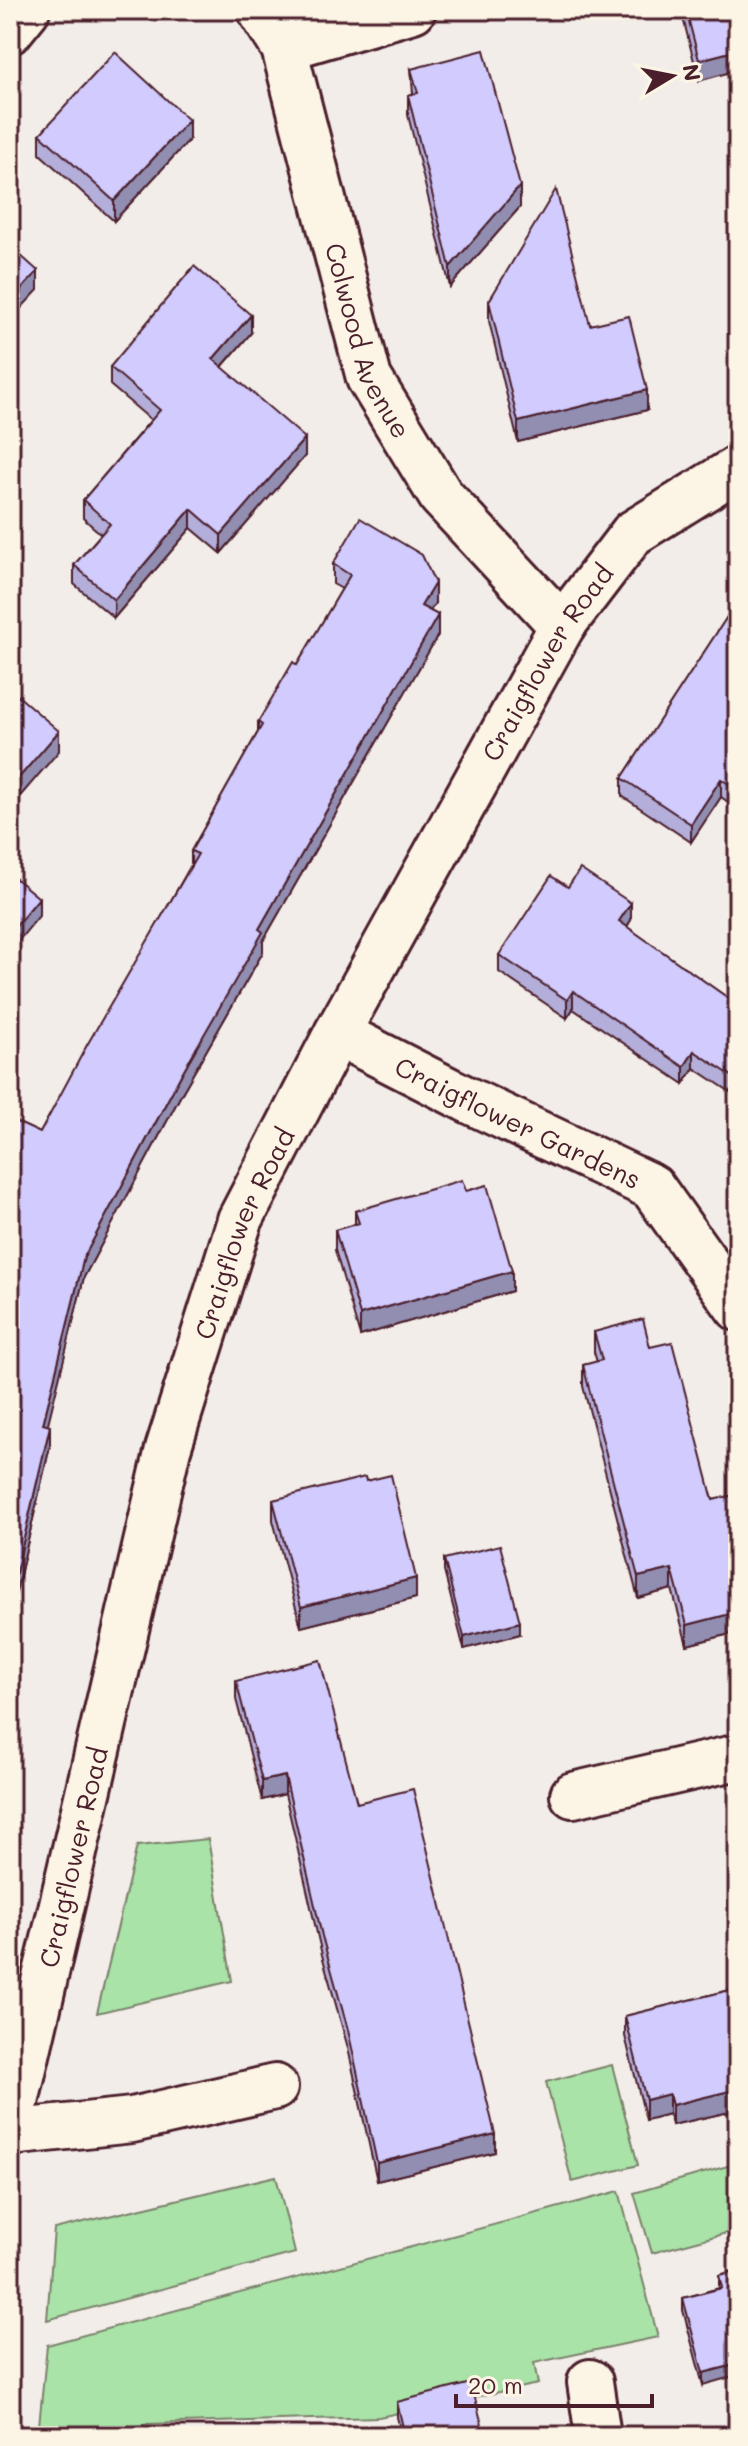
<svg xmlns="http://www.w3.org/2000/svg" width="748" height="2446" font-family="Mali,sans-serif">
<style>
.green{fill:#a9e3a8;stroke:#7a816a;stroke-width:2}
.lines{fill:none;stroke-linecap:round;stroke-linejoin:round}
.minor-casing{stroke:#4a1f2b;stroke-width:50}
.minor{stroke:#fcf5e5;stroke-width:44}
.wall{fill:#b4afda;stroke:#4a1f2b;stroke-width:2}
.shaded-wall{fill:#928eb2;stroke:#4a1f2b;stroke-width:2}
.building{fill:#d1cbfe;stroke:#4a1f2b;stroke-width:2}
.labels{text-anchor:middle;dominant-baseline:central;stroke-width:7;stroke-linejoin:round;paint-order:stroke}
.street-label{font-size:26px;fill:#4a1f2b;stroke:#fcf5e5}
</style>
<rect width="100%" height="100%" fill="#f3edea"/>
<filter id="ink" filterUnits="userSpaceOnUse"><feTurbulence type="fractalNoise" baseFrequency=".0125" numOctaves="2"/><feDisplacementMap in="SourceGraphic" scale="16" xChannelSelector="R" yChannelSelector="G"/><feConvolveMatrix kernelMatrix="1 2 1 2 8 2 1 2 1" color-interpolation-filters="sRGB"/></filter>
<g filter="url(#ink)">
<g class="green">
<polygon points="208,1839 232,1981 97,2013 137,1846"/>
<polygon points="612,2065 638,2165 572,2182 546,2082"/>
<polygon points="738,2163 738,2230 652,2253 634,2193"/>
<polygon points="276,2176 295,2253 47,2320 54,2229"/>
<polygon points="619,2191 658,2337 534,2363 538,2384 379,2417 146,2424 102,2436 38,2436 47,2345"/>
</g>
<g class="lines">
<defs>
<g id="minor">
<path id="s1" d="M 260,10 L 284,48 L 369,378 L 441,496 L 562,626"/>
<polyline points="10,31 27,10"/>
<polyline points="284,48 413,10"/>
<path id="s2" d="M 337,1033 L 466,1099 L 652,1187 L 738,1308"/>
<polyline points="573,1795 738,1757"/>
<path id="s3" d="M 10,2128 L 168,1449 L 240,1220 L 337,1033 L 562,626 L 633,533 L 738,468"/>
<polyline points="10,2133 132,2120 275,2087"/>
<polyline points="590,2382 598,2436"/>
</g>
</defs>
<use href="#minor" class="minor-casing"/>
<use href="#minor" class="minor"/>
</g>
<g class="wall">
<polygon points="681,10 738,10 699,81"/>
<polygon points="411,69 520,207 450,287 408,115 408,95 413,94"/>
<polygon points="40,134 189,140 114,221 40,154"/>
<polygon points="738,165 738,220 729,187 729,167"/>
<polygon points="489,301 647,410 518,442 489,321"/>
<polygon points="251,333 222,367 305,456 221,553 191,528 114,618 74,584 74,565 101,534 83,518 83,500 151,420 110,385 110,367"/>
<polygon points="333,564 435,603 430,611 438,635 263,941 263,952 182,1093 84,1277 47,1425 50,1446 10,1618 10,1119 40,1133 191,865 191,851 258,732 258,722 297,665 342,589 333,584"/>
<polygon points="738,600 738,809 721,797 691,842 622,796 622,778"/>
<polygon points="568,887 631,920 627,927 738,1005 738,1097 694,1068 684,1084 573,1009 567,1018 499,972 499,955"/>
<polygon points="466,1191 512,1291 360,1336 335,1250 335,1230 355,1224 355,1211"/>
<polygon points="594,1332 650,1347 713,1500 738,1496 738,1632 687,1645 672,1589 638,1598 583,1386 583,1365 597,1362 594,1352"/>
<polygon points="366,1481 416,1598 301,1627 273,1520 273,1500"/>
<polygon points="444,1559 520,1634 464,1649 444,1571"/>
<polygon points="236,1681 357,1803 495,2152 377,2181 348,2048 322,1955 285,1794 262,1800 236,1699"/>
<polygon points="738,1988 738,2110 672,2125 669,2114 646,2120 625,2036 625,2016"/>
<polygon points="738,2270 703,2385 683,2310 683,2298 719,2288 719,2275"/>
<polygon points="397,2402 485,2436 402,2436 397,2417"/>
</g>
<g class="shaded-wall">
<polygon points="738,50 738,70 699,81 699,60"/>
<polygon points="189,120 189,140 114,221 114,201"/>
<polygon points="520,186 520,207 450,287 450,267"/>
<polygon points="38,271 38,290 10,320 10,302"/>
<polygon points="251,315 251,333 213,377 213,359"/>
<polygon points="647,390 647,410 518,442 518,422"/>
<polygon points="305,438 305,456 221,553 221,535"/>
<polygon points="191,509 191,528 114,618 114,600"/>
<polygon points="435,583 435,603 421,626 421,606"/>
<polygon points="438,615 438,635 263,941 263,952 182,1093 84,1277 43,1444 43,1424 84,1257 259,929"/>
<polygon points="59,731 59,751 10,808 10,788"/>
<polygon points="721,779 721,797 691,842 691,824"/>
<polygon points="39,898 39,916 10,951 10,933"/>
<polygon points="631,903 631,920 619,939 619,921"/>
<polygon points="573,991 573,1009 567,1018 567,1000"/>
<polygon points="694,1051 694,1068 684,1084 684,1067"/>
<polygon points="512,1271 512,1291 360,1336 360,1315"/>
<polygon points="50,1426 50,1446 10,1618 10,1598"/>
<polygon points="672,1569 672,1589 638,1598 638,1577"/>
<polygon points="416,1578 416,1598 301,1627 301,1607"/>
<polygon points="738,1612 738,1632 687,1645 687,1625"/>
<polygon points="520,1622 520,1634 464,1649 464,1637"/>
<polygon points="285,1776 285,1794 262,1800 262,1781"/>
<polygon points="738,2089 738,2110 672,2125 672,2105"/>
<polygon points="669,2094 669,2114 646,2120 646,2100"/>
<polygon points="495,2134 495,2152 377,2181 377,2163"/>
<polygon points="738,2364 738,2375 703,2385 703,2373"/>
</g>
<g class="building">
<polygon points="686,10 738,10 738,50 699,60"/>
<polygon points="484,50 520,186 450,267 408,95 418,93 411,69"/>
<polygon points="115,52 189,120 114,201 40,134"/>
<polygon points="738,165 738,199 729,167"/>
<polygon points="556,189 590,325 629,316 647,390 518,422 489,301"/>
<polygon points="10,246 38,271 10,302"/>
<polygon points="194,266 251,315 213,359 305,438 221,535 191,509 114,600 74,565 110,524 83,500 160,410 110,367"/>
<polygon points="360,518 422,555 435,583 421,606 438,615 259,929 263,932 182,1073 84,1257 43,1424 50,1426 10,1598 10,1119 40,1133 87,1045 198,854 191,851 262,725 258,722 293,662 297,665 350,575 333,564"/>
<polygon points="738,600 738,790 721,779 691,824 622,778"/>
<polygon points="10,689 59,731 10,788"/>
<polygon points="580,869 631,903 619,921 738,1005 738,1080 694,1051 684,1067 573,991 567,1000 499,955 551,876 568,887"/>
<polygon points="10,874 39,898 10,933"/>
<polygon points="462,1180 466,1191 487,1185 512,1271 360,1315 335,1230 359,1223 355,1211"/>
<polygon points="643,1319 650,1347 672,1342 713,1500 729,1496 738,1496 738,1612 687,1625 672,1569 638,1577 583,1365 602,1360 594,1332"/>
<polygon points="391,1475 416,1578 301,1607 273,1500 365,1477 366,1481"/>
<polygon points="500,1545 520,1622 464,1637 444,1559"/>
<polygon points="320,1660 357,1803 413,1789 495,2134 377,2163 348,2030 322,1936 285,1776 262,1781 236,1681"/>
<polygon points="738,1988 738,2089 672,2105 669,2094 646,2100 625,2016"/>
<polygon points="738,2270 738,2364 703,2373 683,2298 722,2288 719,2275"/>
<polygon points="471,2383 485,2436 405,2436 397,2402"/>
</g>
</g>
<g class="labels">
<g class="street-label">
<text stroke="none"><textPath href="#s1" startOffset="350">Colwood Avenue</textPath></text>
<text stroke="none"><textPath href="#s3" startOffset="1574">Craigflower Road</textPath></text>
<text stroke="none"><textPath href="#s2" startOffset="202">Craigflower Gardens</textPath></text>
<text stroke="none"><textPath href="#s3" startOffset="926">Craigflower Road</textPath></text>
<text stroke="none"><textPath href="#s3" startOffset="278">Craigflower Road</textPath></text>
</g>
</g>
<rect width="748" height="2446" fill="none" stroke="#fcf5e5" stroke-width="40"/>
<rect x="20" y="20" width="708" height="2406" fill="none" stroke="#4a1f2b" stroke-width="3" filter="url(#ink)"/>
<g transform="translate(672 76) rotate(80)" stroke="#fcf5e5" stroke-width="6" paint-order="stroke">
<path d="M0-6L14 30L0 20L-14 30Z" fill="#4a1f2b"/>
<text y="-12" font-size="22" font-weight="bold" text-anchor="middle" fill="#4a1f2b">N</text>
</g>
<path d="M456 2394v12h196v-12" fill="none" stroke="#4a1f2b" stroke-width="4"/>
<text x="468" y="2394" font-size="24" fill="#4a1f2b" stroke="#fcf5e5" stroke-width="6" paint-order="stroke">20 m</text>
</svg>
